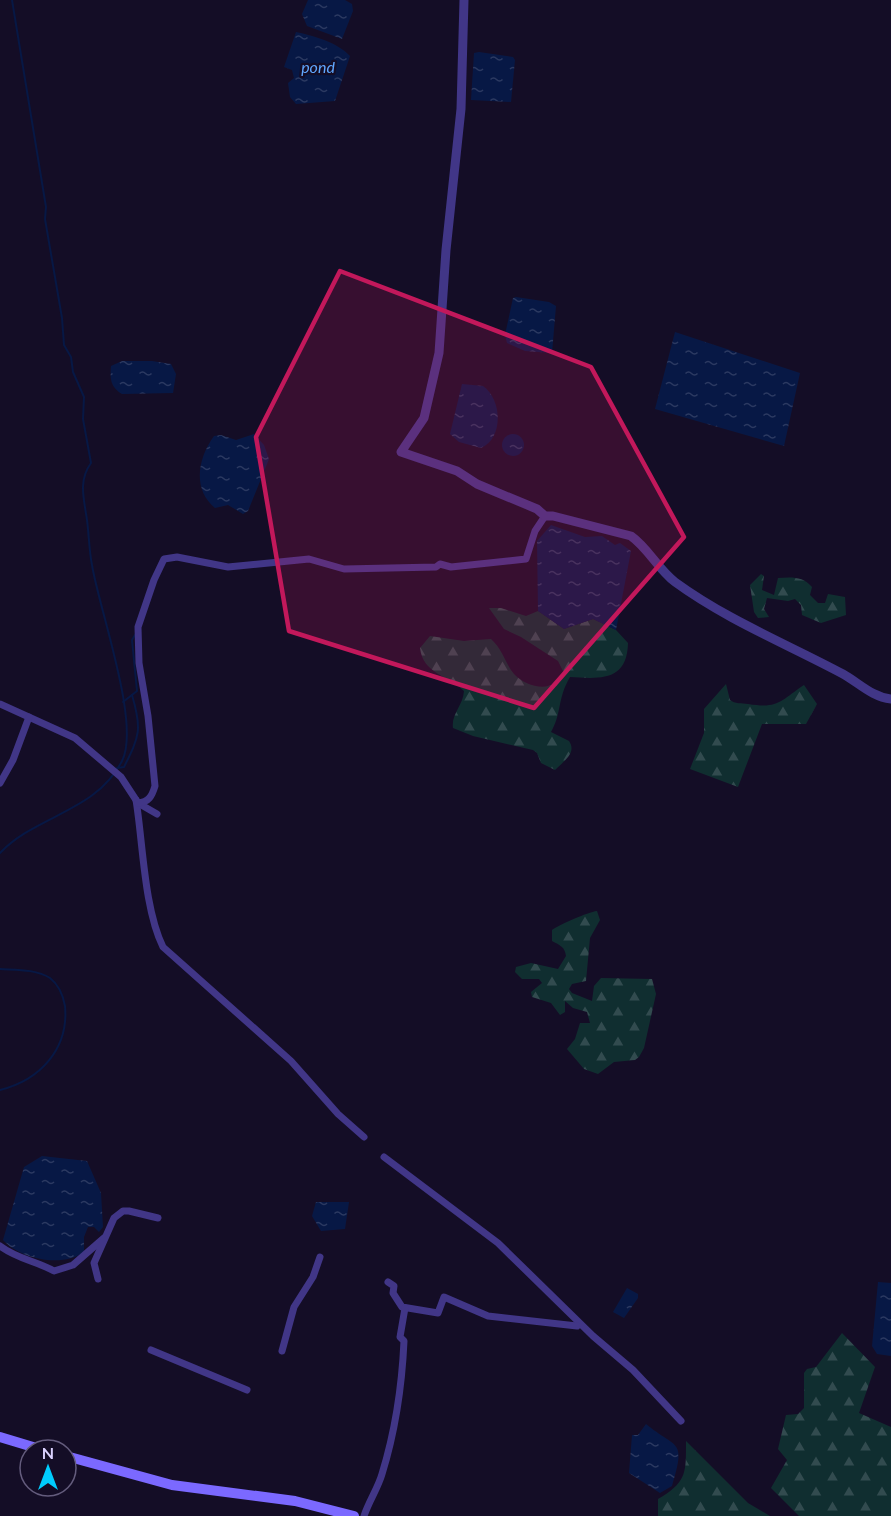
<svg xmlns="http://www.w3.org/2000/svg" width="891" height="1516" font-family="Lato,sans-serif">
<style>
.forest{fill:url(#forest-firs)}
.water{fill:url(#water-ripples)}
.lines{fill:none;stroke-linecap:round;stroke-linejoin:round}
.stream{stroke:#071845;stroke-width:2}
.minor{stroke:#413687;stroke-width:7}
.tertiary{stroke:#413687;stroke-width:9}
.secondary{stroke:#7b69ff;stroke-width:10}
.marked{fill:#c2185b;fill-opacity:0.2;stroke:#c2185b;stroke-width:4.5;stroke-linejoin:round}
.labels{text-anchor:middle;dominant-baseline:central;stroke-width:4.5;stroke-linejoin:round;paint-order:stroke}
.water-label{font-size:16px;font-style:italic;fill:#60a7ff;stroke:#140d26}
</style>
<defs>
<pattern id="forest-firs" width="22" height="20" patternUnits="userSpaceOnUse" patternTransform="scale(1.5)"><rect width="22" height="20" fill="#102e30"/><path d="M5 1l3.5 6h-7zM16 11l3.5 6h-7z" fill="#324b4f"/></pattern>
<pattern id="water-ripples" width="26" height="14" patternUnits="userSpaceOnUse" patternTransform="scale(1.5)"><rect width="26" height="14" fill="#071845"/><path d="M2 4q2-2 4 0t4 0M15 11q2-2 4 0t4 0" fill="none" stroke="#2b3961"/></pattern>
</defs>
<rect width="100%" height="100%" fill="#140d26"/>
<g class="forest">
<path d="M 761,574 L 764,576 L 762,590 L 774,595 L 778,578 C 791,577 803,576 812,587 L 810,595 L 818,603 L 825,603 L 828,594 L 845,597 L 846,615 L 821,623 L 802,615 L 801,605 L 795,599 L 788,601 L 767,598 L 764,609 L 769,617 L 758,618 L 754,612 L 750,585 Z"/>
<path d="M 489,608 L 501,608 L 526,616 L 538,611 L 564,629 L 593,619 L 616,630 L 628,643 C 627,681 601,679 570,677 C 557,699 562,713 551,732 L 569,741 C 577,753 564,761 555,770 L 541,763 L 537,753 L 533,750 L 473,736 L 453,728 C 451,714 463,706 464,691 C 448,675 423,674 420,648 L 430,636 L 464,641 L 491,639 C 503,650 505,663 514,674 C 528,689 557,694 563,671 L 558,661 L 521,637 L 504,629 Z"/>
<path d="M 726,684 L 730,700 C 735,704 741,703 748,704 C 779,709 780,701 804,685 L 817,704 L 806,724 L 762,724 L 738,787 L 690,769 L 704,733 L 704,709 Z"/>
<path d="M 597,911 L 600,920 L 590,938 L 586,981 L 572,984 L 569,989 L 572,993 L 592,1001 L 594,986 L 601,978 L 652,979 L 656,994 L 644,1048 L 639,1057 L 635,1060 L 614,1062 L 598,1074 L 584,1069 L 567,1049 L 575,1039 L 580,1023 L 590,1023 L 587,1012 L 573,1008 L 565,1001 L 565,1012 L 560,1015 L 551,1003 L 532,997 L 531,992 L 542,983 L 539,979 L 522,979 L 515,972 L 516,967 L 531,963 L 558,969 L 566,956 C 565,947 560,945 552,941 L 552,930 C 559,925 588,912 597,911 Z"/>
<polygon points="842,1333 875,1367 859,1413 891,1427 891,1516 799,1516 771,1488 787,1460 778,1449 786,1415 798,1414 804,1408 804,1373 807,1369 816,1367"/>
<path d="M 686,1441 L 748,1503 L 770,1516 L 658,1516 L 658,1499 C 687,1482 686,1473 686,1441 Z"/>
</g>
<g class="water">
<polygon points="308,0 345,0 352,4 353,11 342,39 307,26 302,14"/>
<path d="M 296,32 C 314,36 337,42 350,56 L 335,101 L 296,104 L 290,97 L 288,83 L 294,78 L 292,70 L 284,67 Z"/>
<polygon points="479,52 513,57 515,60 511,102 471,100 474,53"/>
<polygon points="516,297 549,302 556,306 552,353 525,351 507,343 505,335 513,298"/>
<polygon points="675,332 800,373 784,446 655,409"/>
<path d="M 122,361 L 152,361 L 171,364 L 176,374 L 173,393 L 122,394 C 110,387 110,378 111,366 Z"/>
<path d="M 462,384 L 483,386 C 502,399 504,438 481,448 L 459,442 L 450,434 Z"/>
<path d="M 254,434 L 264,445 L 269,459 L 248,511 L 243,514 L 228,505 L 215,508 C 192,489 198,458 214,436 L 221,435 L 236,440 Z"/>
<circle cx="513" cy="445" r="11"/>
<polygon points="551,525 585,537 602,536 615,545 620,543 631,551 616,630 593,619 564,629 538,611 537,541"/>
<path d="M 42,1156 L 87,1161 L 101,1193 L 103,1227 L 99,1232 L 94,1227 L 88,1227 L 84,1237 L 84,1252 C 62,1268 20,1259 3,1240 L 24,1167 Z"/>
<polygon points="316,1202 349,1202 345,1229 321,1231 312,1216"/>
<polygon points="878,1282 891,1283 891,1356 877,1354 872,1346"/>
<polygon points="627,1288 638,1294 638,1298 624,1318 613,1312"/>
<path d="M 646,1424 C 676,1449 687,1438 672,1486 L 660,1493 L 629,1473 L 632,1435 L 638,1435 Z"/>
</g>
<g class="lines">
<g class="stream">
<polyline points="123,702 137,691 132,640 135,635"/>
<path d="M 117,768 L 124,767 C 140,735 142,729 132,695"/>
<path d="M 0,853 C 36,815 96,812 122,761 C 141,724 99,609 92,565 C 89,550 89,535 87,520 C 84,499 78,481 91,463 L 83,419 L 84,397 L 73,372 L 71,357 L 64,345 L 62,318 L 45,219 L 46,207 L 12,0"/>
<path d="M 0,969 C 16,970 36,969 50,978 C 59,985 63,995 65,1006 C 69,1049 40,1080 0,1090"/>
</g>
<g class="minor">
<polyline points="0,704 75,738 121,777 138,803 157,814"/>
<polyline points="0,783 13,760 29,717"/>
<path d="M 136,800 C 143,843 144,908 163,947 L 291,1061 L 338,1114 L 364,1137"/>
<path d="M 138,803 C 149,802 152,796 155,786 L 148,716 L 139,663 L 138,627 L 154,580 L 164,559 L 177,557 L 228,567 L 309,559 L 344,569 L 436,567 L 440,564 L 451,567 L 526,559 L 535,531 L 545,516"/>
<polyline points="384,1157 498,1243 593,1336 633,1370 681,1421"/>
<path d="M 0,1246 C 17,1259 36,1261 54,1271 L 73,1265 L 104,1238"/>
<polyline points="98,1279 94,1263 114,1218 123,1211 129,1211 158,1218"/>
<polyline points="388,1282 394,1286 393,1293 402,1307 438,1313 444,1297 488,1316 577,1326"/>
<polyline points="151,1350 247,1390"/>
<polyline points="282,1351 294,1307 313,1277 320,1257"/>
<path d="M 364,1516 C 369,1501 378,1488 382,1474 C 395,1432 402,1385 404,1341 L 400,1337 L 405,1308"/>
</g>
<path class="tertiary" d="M 464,0 L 461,109 L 446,250 L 439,353 L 424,418 L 401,452 L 457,471 L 477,484 L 537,509 L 545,516 L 553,516 L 631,536 C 648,548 658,569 675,582 C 727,620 787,644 843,674 C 859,683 872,697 891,699"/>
<g class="secondary">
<polyline points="0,1437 43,1450"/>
<polyline points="66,1456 172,1485 295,1501 354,1516"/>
</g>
</g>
<path class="marked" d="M 340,271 L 591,367 L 684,537 L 534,708 L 289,631 L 256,437 Z"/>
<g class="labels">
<g class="water-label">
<text x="318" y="66">pond</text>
</g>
</g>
<g transform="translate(48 1468)"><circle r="28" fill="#140d26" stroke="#645c7d" stroke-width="1.5"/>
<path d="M0-4.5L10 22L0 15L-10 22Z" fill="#00ccfd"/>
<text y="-9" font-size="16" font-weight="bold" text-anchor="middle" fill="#dbd2ff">N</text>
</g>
</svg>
